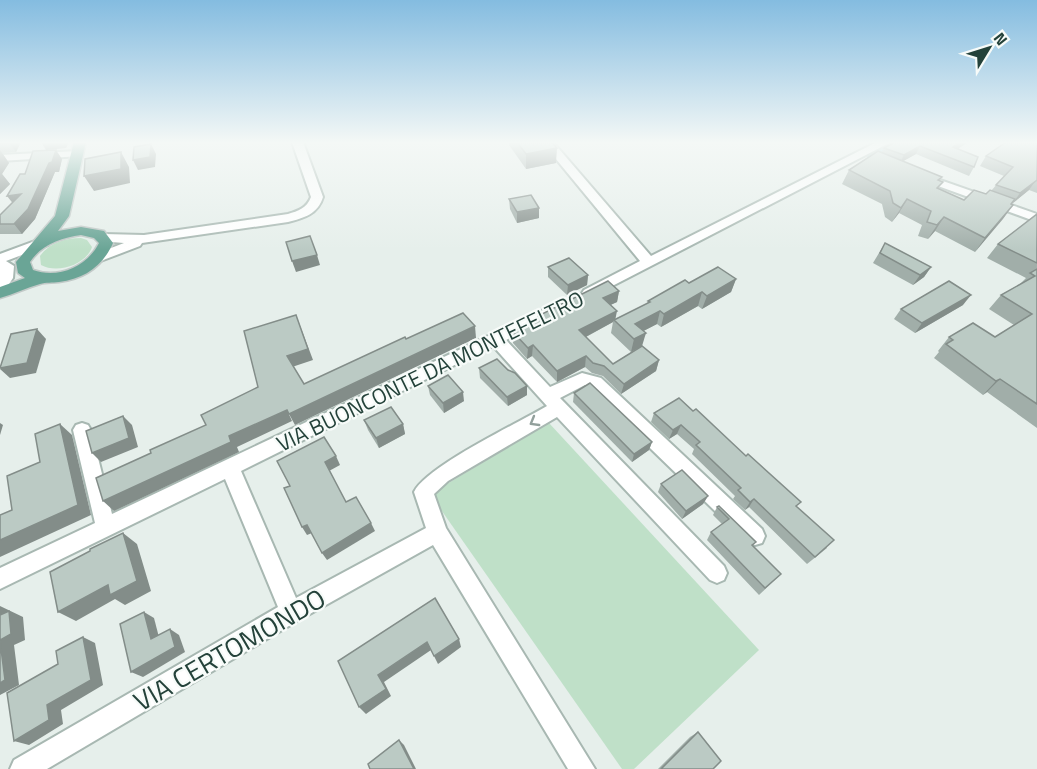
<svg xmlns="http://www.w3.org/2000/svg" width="1037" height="769" font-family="'Titillium Web',sans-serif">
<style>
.green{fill:#bfe0c8}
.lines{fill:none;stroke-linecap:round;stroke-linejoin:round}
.stream{stroke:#8ec9d4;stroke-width:4}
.minor-casing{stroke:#a8b8b2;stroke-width:4}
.major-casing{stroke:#c2cac8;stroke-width:3}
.minor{fill:#fff;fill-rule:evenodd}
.major{fill:#6aa596;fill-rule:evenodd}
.wall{fill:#a1aea9;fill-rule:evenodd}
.shaded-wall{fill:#838d89}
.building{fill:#bbcac4;stroke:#838d89;stroke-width:1.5}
.oneway{stroke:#92a09c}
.labels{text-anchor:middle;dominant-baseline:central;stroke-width:4.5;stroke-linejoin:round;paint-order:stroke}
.street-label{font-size:22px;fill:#24423a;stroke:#f7fbf9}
.near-street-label{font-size:27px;fill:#24423a;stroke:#f7fbf9}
</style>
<rect width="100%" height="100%" fill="#e6efeb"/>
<g class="green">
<path d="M 81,238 L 87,240 L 92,247 C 86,265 57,274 41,265 L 40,256 C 49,243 65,238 81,238 Z"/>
<polygon points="549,423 759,650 634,769 622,769 430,494"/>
</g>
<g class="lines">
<polyline class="stream" points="869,142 881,150 869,157 874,159"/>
<defs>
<g id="minor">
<path d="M 292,142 L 303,142 L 323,197 C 318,214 304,218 288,222 L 142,243 L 140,246 L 98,262 L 91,258 L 93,255 L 124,243 L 99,241 L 97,238 L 99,235 L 104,234 L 144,235 L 288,214 C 298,211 307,208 311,197 Z"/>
<polygon points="542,142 553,142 651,256 877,142 891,142 589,298 582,293 584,290 640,261"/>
<polygon points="77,151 81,152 81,156 0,161 0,155"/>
<polygon points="920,173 1037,214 1037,222 916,178 916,174"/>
<polygon points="43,238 48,239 50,242 48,245 6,261 14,266 13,278 5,290 0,292 0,254"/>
<path d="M 558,303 L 565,308 L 563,312 L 506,340 L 550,387 L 582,373 L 601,378 L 762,529 L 765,536 L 762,543 L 755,545 L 748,543 L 585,385 L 560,398 L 724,566 L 727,573 L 724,580 L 717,583 L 710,580 L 557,417 L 448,481 L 434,494 L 446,528 L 595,769 L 568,769 L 433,545 L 299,620 L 47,769 L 10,769 L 14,760 L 278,607 L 225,479 L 0,589 L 0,568 L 95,523 L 73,430 L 76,425 L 82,423 L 88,425 L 91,430 L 112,514 ZM 493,346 L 547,406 C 518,423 427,466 414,492 L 426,528 L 296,598 L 241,471 Z"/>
</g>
<path id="major" d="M 74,142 L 86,142 L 69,216 L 58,231 L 81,227 L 104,231 L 113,243 C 103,266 84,279 59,282 C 52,283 46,282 40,284 C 26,288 14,294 0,298 L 0,287 L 25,278 L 18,273 L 16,262 L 55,216 ZM 81,235 L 94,238 L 99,243 C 87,267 58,279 33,270 L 30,262 C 42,244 61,238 81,235 Z"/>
</defs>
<use href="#minor" class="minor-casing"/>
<use href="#major" class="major-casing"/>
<use href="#minor" class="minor"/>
<use href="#major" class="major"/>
</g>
<g class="wall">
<polygon points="0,142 21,142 16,152 2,153 9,163 2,174 10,184 0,194"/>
<polygon points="509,142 552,142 556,163 526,169 509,145"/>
<polygon points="968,142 958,149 974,167 969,176 916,154 903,161 942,177 939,181 939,189 964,200 986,194 991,191 1004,176 980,166 986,156 1037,143 1037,193 1029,190 1013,203 1012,203 1011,204 1013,205 975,252 935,231 928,239 918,236 922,225 899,213 892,222 885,217 882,204 842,184 849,170 881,153 884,148"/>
<polygon points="66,148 48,150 62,159 59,172 55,172 35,219 22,234 0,234 0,215 13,202 25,174 33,151"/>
<polygon points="509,199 539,208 539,218 517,223 510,209"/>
<polygon points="1037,214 1037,428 987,392 983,395 934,358 939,352 938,351 949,337 995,337 1014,325 989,309 1001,295 1020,284 1026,278 987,258 998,244"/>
<polygon points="885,243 931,267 924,277 913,285 873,263"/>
<polygon points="548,267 588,275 587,285 567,295 548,277"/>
<path d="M 736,279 L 731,292 L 702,309 L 698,306 L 661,327 L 657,324 L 643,331 L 642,346 L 659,360 L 656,371 L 621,394 L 603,376 L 592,373 L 585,367 L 557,382 L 532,356 L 527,359 L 513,343 L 513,332 L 537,320 L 538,316 L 619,291 L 617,302 L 610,305 L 615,319 L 647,304 L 648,301 L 689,283 ZM 613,322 L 611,333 L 631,352 L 638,348 L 613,364 L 586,337 Z"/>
<polygon points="963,305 915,333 894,319 901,309"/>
<polygon points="479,368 527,395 508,406 480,378"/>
<polygon points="428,386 464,401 444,413 430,395"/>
<polygon points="574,393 652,442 649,450 632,462 573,402"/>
<polygon points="679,398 797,507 827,548 807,564 749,507 745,510 733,499 735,496 692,454 694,449 677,434 669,439 651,422 654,413"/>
<polygon points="364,420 403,424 405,434 379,448 368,430"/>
<polygon points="661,484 708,496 703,504 682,519 658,492"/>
<polygon points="717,507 756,542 753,546 781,574 759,595 707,540 711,532 722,524 713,515"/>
<polygon points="698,732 713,769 658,769 690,737"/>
</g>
<g class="shaded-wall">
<polygon points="9,142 21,142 16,152"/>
<polygon points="41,142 69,142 66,148 46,150"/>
<polygon points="960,142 968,142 948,155 953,147"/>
<polygon points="151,144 156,154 155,167 138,170 133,160"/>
<polygon points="920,146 916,154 900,163 904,155"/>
<polygon points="557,148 556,163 526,169 526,154"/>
<polygon points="0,150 9,163 2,174 10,184 0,194"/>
<polygon points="56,150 62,159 59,172 55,172 35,219 22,234 14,224"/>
<polygon points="121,152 129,167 130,183 94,191 84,176"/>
<polygon points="1036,180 1029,190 1013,203 1020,193"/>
<polygon points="21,194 15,206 7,196"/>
<polygon points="907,199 899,213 892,222 901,208"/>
<polygon points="1013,205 1003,219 975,252 985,238"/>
<polygon points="539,208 539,218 517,223 517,212"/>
<polygon points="944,217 935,231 928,239 937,225"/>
<polygon points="317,255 320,265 296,272 292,261"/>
<polygon points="931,267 924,277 913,285 920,275"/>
<polygon points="588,275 587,285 567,295 568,285"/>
<polygon points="736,279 731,292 702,309 707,296"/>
<polygon points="619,291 617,302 602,309 603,298"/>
<polygon points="702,292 698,306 661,327 664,314"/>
<polygon points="971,295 963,305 915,333 922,323"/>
<polygon points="617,311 615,321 614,320 613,322 578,341 579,330"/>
<polygon points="660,311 657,324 632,337 635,324"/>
<polygon points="296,315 313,360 292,367 287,356"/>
<polygon points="475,326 476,338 295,425 289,414"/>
<polygon points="37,329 46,339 36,373 10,378 0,369"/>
<polygon points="646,333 642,346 631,352 634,339"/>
<polygon points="533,345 532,356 527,359 528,348"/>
<polygon points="586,356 585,367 557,382 557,371"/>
<polygon points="659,360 656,371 621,394 624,384"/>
<polygon points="1000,379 987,392 983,395 996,381"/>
<polygon points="527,386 527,395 508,406 507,397"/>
<polygon points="463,392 464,401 444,413 443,403"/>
<polygon points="287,410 292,421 237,447 239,452 114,511 103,501 229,436"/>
<polygon points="123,416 132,425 138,447 101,462 92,453"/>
<polygon points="0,423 3,425 0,435"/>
<polygon points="60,424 72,435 91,515 0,557 0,540"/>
<polygon points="403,424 405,434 379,448 376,438"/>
<polygon points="681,425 677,434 669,439 673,430"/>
<polygon points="652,442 649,450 632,462 634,454"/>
<polygon points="336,456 340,465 329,471 325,462"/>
<polygon points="708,496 703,504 682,519 686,511"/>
<polygon points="754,499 749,507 745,510 750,502"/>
<polygon points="371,523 375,531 327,560 322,553"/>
<polygon points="307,525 312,533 307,535 302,527"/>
<polygon points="123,533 137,544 151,591 125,605 115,599 76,621 58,612"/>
<polygon points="0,606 23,617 25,640 14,645 19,685 0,695"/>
<polygon points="144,612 154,618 161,645 151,639"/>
<polygon points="170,629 179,635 185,652 143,677 131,672"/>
<polygon points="83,637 95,643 103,685 61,710 63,724 29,745 14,741 47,705"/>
<polygon points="459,639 461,647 438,664 434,656"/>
<polygon points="427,642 431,650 384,682 391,696 366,714 359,707 378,675"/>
<polygon points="399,740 404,745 416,769 414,769"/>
</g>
<g class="building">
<polygon points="517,142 552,142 557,148 526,154"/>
<polygon points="895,142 960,142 953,147 978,157 974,167 920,146 904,155 884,148"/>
<polygon points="1006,142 1035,142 1037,143 1037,180 1020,193 996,185 1013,167 986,156"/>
<polygon points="151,144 150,157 133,160 134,147"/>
<polygon points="56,150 52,162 49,163 28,209 14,224 0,224 0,215 21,194 7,196 20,174 25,174 33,151"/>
<polygon points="878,151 942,177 938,180 943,182 937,188 964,200 974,190 986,194 990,190 1015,199 1011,204 1013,205 985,238 944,217 937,225 927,222 931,211 907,199 901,208 893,203 890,191 849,170"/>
<polygon points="121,152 121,169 84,176 85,159"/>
<polygon points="531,195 539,208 517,212 509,199"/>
<polygon points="1037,214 1037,263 998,244"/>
<polygon points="310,236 317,255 292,261 286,242"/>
<polygon points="885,243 931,267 920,275 880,253"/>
<polygon points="569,258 588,275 568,285 548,267"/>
<polygon points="718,267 736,279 707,296 702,292 664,314 660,311 635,324 646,333 634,339 614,320 650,302 648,301 685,280 689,283"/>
<polygon points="1037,269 1037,404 1000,379 996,381 946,344 953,340 949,337 973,323 995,337 1032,314 1001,295 1035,276 1030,273"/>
<polygon points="608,281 619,291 603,298 617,311 579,330 613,364 642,346 659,360 624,384 604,366 593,363 586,356 557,371 533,345 528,348 513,332 540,319 538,316"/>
<polygon points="949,281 971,295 922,323 901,309"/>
<polygon points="463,313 475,326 289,414 287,410 229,436 231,442 103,501 96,478 151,453 150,450 206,425 201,415 258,387 244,331 296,315 308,349 287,356 304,384 405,337 406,339"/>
<polygon points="37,329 27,363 0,368 11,334"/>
<polygon points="497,359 508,370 515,373 527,386 507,397 479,368"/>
<polygon points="448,375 463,392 443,403 428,386"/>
<polygon points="590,383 652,442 634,454 574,393"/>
<polygon points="679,398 693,411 696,409 746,456 748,454 801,502 796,506 834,540 815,557 754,499 750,502 738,490 741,488 696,445 700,442 681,425 673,430 654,413"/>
<polygon points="391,407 403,424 376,438 364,420"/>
<polygon points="123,416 129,438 92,453 86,431"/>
<polygon points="60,424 78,505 0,540 0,515 12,510 7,476 40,462 35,434"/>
<polygon points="324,437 336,456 325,462 346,502 356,497 371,523 322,553 307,525 302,527 284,488 290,486 277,461"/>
<polygon points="682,470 708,496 686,511 661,484"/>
<polygon points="719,506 756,542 752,545 781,574 765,588 711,532 729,519 717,507"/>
<polygon points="123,533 137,581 110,595 108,585 58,612 50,572 90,551 90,549"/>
<polygon points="435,598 459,639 434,656 427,642 378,675 386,689 359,707 338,661"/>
<polygon points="9,611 11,634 0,640 0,615"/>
<polygon points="144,612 151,639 170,629 175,647 131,672 120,624"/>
<polygon points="83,637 91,680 47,705 49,720 14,741 7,693 58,664 56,651"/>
<polygon points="0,641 5,680 0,683"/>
<polygon points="698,732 721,761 713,769 661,769"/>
<polygon points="399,740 414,769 370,769 368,764"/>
</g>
<defs><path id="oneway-chevron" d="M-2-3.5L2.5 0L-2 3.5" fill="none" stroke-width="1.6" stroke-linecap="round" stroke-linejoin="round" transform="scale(1.5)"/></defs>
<use class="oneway" href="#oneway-chevron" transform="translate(534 422) rotate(150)"/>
<linearGradient id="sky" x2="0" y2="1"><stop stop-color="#84bce0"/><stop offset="0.57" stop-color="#f4f8f6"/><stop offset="1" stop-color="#f4f8f6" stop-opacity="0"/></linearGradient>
<rect width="1037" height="250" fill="url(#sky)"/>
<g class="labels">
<g class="street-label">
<text transform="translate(430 371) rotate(-26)">VIA BUONCONTE DA MONTEFELTRO</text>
</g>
<g class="near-street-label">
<text transform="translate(229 649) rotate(-30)">VIA CERTOMONDO</text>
</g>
</g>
<g transform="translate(989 48) rotate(52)" stroke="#f7fbf9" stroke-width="4.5" paint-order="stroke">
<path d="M0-4.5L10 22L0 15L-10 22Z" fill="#24423a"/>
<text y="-9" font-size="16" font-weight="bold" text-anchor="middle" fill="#24423a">N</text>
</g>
</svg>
